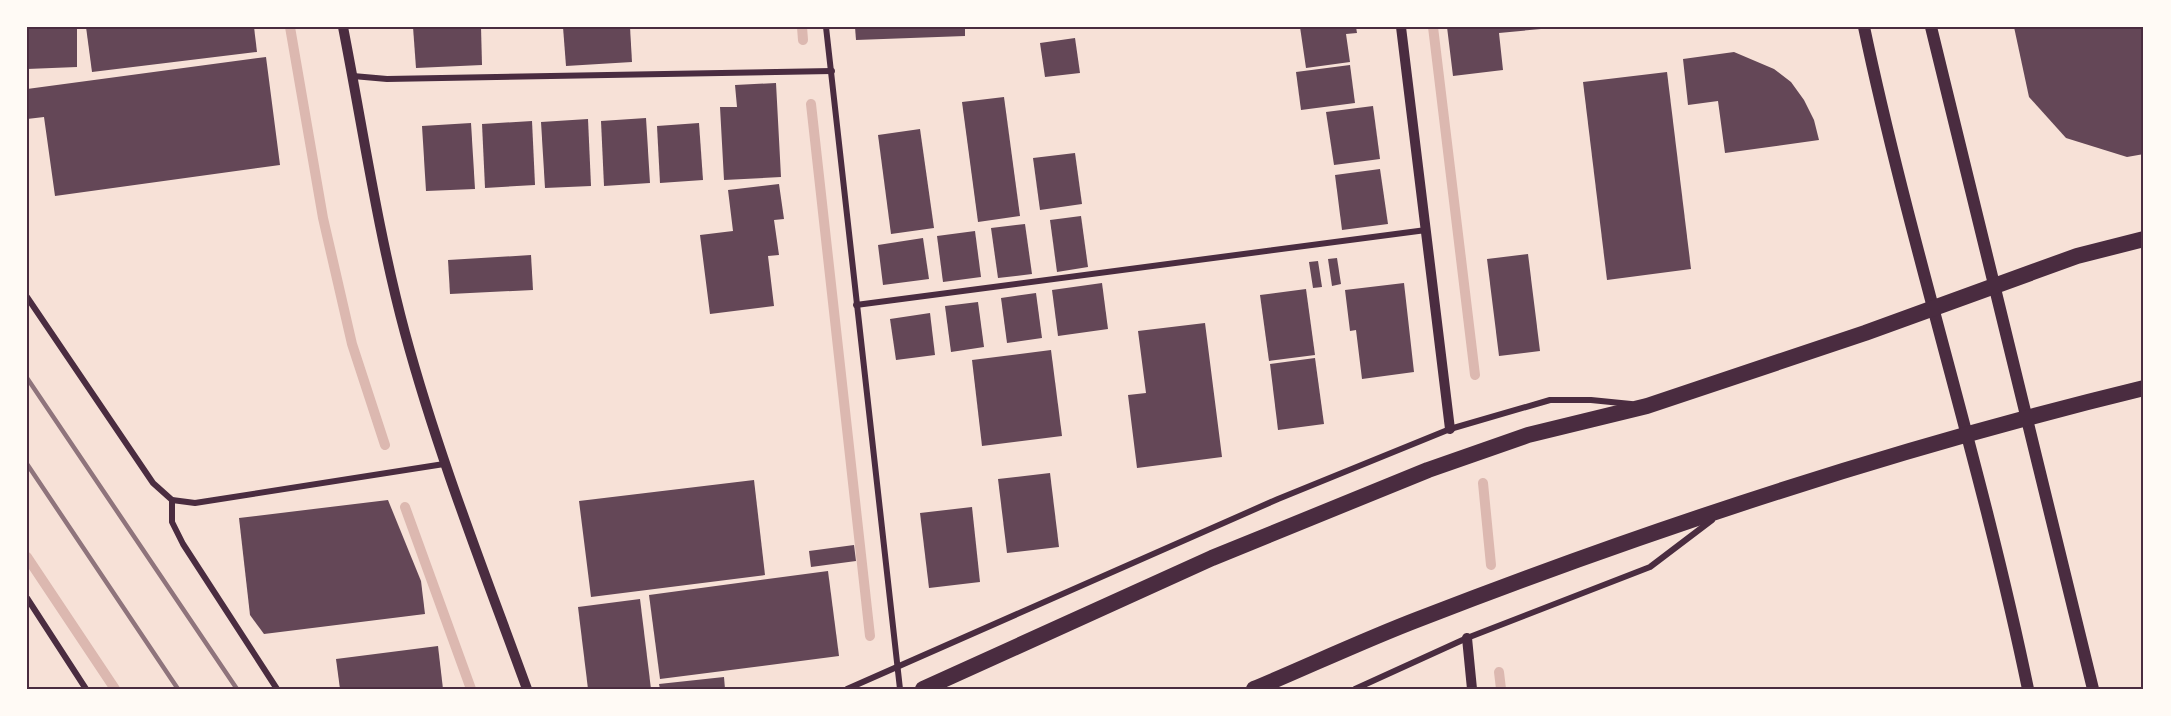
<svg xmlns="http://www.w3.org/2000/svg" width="2171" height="716" font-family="'Titillium Web',sans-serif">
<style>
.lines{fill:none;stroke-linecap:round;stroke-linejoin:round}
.stream{stroke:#dcb8b0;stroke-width:10}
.building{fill:#644757}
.minor{stroke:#4a2c40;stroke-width:6}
.tertiary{stroke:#4a2c40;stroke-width:10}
.secondary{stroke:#4a2c40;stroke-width:12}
.trunk{stroke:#4a2c40;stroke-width:16}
.rail{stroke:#8f747c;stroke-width:4.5}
.neatline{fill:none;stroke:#4a2c40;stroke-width:2}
</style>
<rect width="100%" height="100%" fill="#f7e1d7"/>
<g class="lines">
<g class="stream">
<polyline points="290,27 323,218 352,344 385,445"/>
<polyline points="802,27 803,40"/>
<polyline points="1433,27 1475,375"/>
<polyline points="811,104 870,636"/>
<polyline points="1483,483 1491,565"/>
<polyline points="405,507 471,689"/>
<polyline points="27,557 115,689"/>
<polyline points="1499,672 1501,689"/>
</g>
</g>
<g class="building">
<polygon points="27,27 77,27 77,67 27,69"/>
<polygon points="86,27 254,27 257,52 92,72"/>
<polygon points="413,27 481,27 482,65 416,68"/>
<polygon points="563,27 630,27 632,62 566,66"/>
<polygon points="855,27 965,27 965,36 856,40"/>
<polygon points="1300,27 1356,27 1357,33 1346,34 1350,62 1306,68"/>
<polygon points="1447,27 1541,27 1541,29 1499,33 1503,70 1453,76"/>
<polygon points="2014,27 2144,27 2144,154 2127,157 2066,138 2029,97"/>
<polygon points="1075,38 1080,73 1045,77 1040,43"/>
<polygon points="1734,52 1774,69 1791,82 1804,100 1814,120 1819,140 1725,153 1718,101 1688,105 1683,59"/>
<polygon points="266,57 280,165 55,196 44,117 27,119 27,89"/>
<polygon points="1350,65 1355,103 1301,110 1296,72"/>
<polygon points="1667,72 1691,269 1607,280 1583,82"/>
<polygon points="776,83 781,177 724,180 720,107 737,107 735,85"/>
<polygon points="1004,97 1020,216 978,222 962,102"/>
<polygon points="1373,106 1380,159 1334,165 1326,112"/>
<polygon points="646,118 650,183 604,186 601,121"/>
<polygon points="588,119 591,186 545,188 541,122"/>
<polygon points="532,121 535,185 485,188 482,124"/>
<polygon points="471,123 475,189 426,191 422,126"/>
<polygon points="699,123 703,180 660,183 657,126"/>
<polygon points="920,129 934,228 891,234 878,135"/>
<polygon points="1075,153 1082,204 1040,210 1033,158"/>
<polygon points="1380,169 1388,224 1342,230 1335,175"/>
<polygon points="779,184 784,219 774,220 779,255 768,256 774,306 710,314 700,235 733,231 728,190"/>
<polygon points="1081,216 1088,267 1057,272 1050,220"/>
<polygon points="1025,224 1032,274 998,278 991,228"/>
<polygon points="975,231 981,277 943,282 937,236"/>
<polygon points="923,238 929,279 883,285 878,245"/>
<polygon points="1528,254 1540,351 1499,356 1487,259"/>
<polygon points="531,255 533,290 450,294 448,260"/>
<polygon points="1337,258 1341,284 1332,286 1328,259"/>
<polygon points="1318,261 1322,287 1313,288 1309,262"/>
<polygon points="1102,283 1108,329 1058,336 1052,290"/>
<polygon points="1404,283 1414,372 1362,379 1356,330 1350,331 1345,290"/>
<polygon points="1306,289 1315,355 1269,361 1260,295"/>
<polygon points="1036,293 1042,338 1007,343 1001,298"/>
<polygon points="978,302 984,347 951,352 945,306"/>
<polygon points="930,313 935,355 896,360 890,319"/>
<polygon points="1205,323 1222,457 1137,468 1128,395 1146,393 1138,331"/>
<polygon points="1051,350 1062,436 982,446 972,360"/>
<polygon points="1315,358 1324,424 1278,430 1270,364"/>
<polygon points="1050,473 1059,547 1007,553 998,479"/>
<polygon points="754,480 765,575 591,597 579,501"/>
<polygon points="388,500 421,581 425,614 264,634 250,615 239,518"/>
<polygon points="972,507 980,582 929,588 920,513"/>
<polygon points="854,545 856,561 811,567 809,551"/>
<polygon points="828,571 839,656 660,679 649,595"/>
<polygon points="640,599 651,689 588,689 578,607"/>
<polygon points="438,646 443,689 340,689 336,659"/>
<polygon points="724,677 725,689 660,689 659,684"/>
</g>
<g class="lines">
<g class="minor">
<polyline points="826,27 900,689"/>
<polyline points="353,76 387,79 832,71"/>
<polyline points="27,297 153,483 172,500 195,503 444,464"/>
<polyline points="856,305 1426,230"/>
<polyline points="172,500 172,522 183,544 277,689"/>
<polyline points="27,598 86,689"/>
<polyline points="847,689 1278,499 1450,429 1550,400 1591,400 1631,404"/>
<polyline points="1355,689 1467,638 1650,567 1712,520"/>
</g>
<g class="tertiary">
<path d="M 343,27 C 363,129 378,233 405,333 C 438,455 484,571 527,689"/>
<polyline points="1401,27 1450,429"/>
<polyline points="1467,638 1472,689"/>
</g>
<g class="secondary">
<path d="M 1864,27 C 1911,249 1982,466 2028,689"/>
<polyline points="1931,27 2093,689"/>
</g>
<g class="trunk">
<polyline points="923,689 1212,558 1428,470 1528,435 1647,406 1865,333 2077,256 2144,239"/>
<path d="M 1254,689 C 1309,666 1364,640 1419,619 C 1656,527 1897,448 2144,388"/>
</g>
<g class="rail">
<polyline points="27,378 237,689"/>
<polyline points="27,464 178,689"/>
</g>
</g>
<rect width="2171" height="716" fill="none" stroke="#fffaf5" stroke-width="57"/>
<rect x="28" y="28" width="2114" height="660" class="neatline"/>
</svg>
